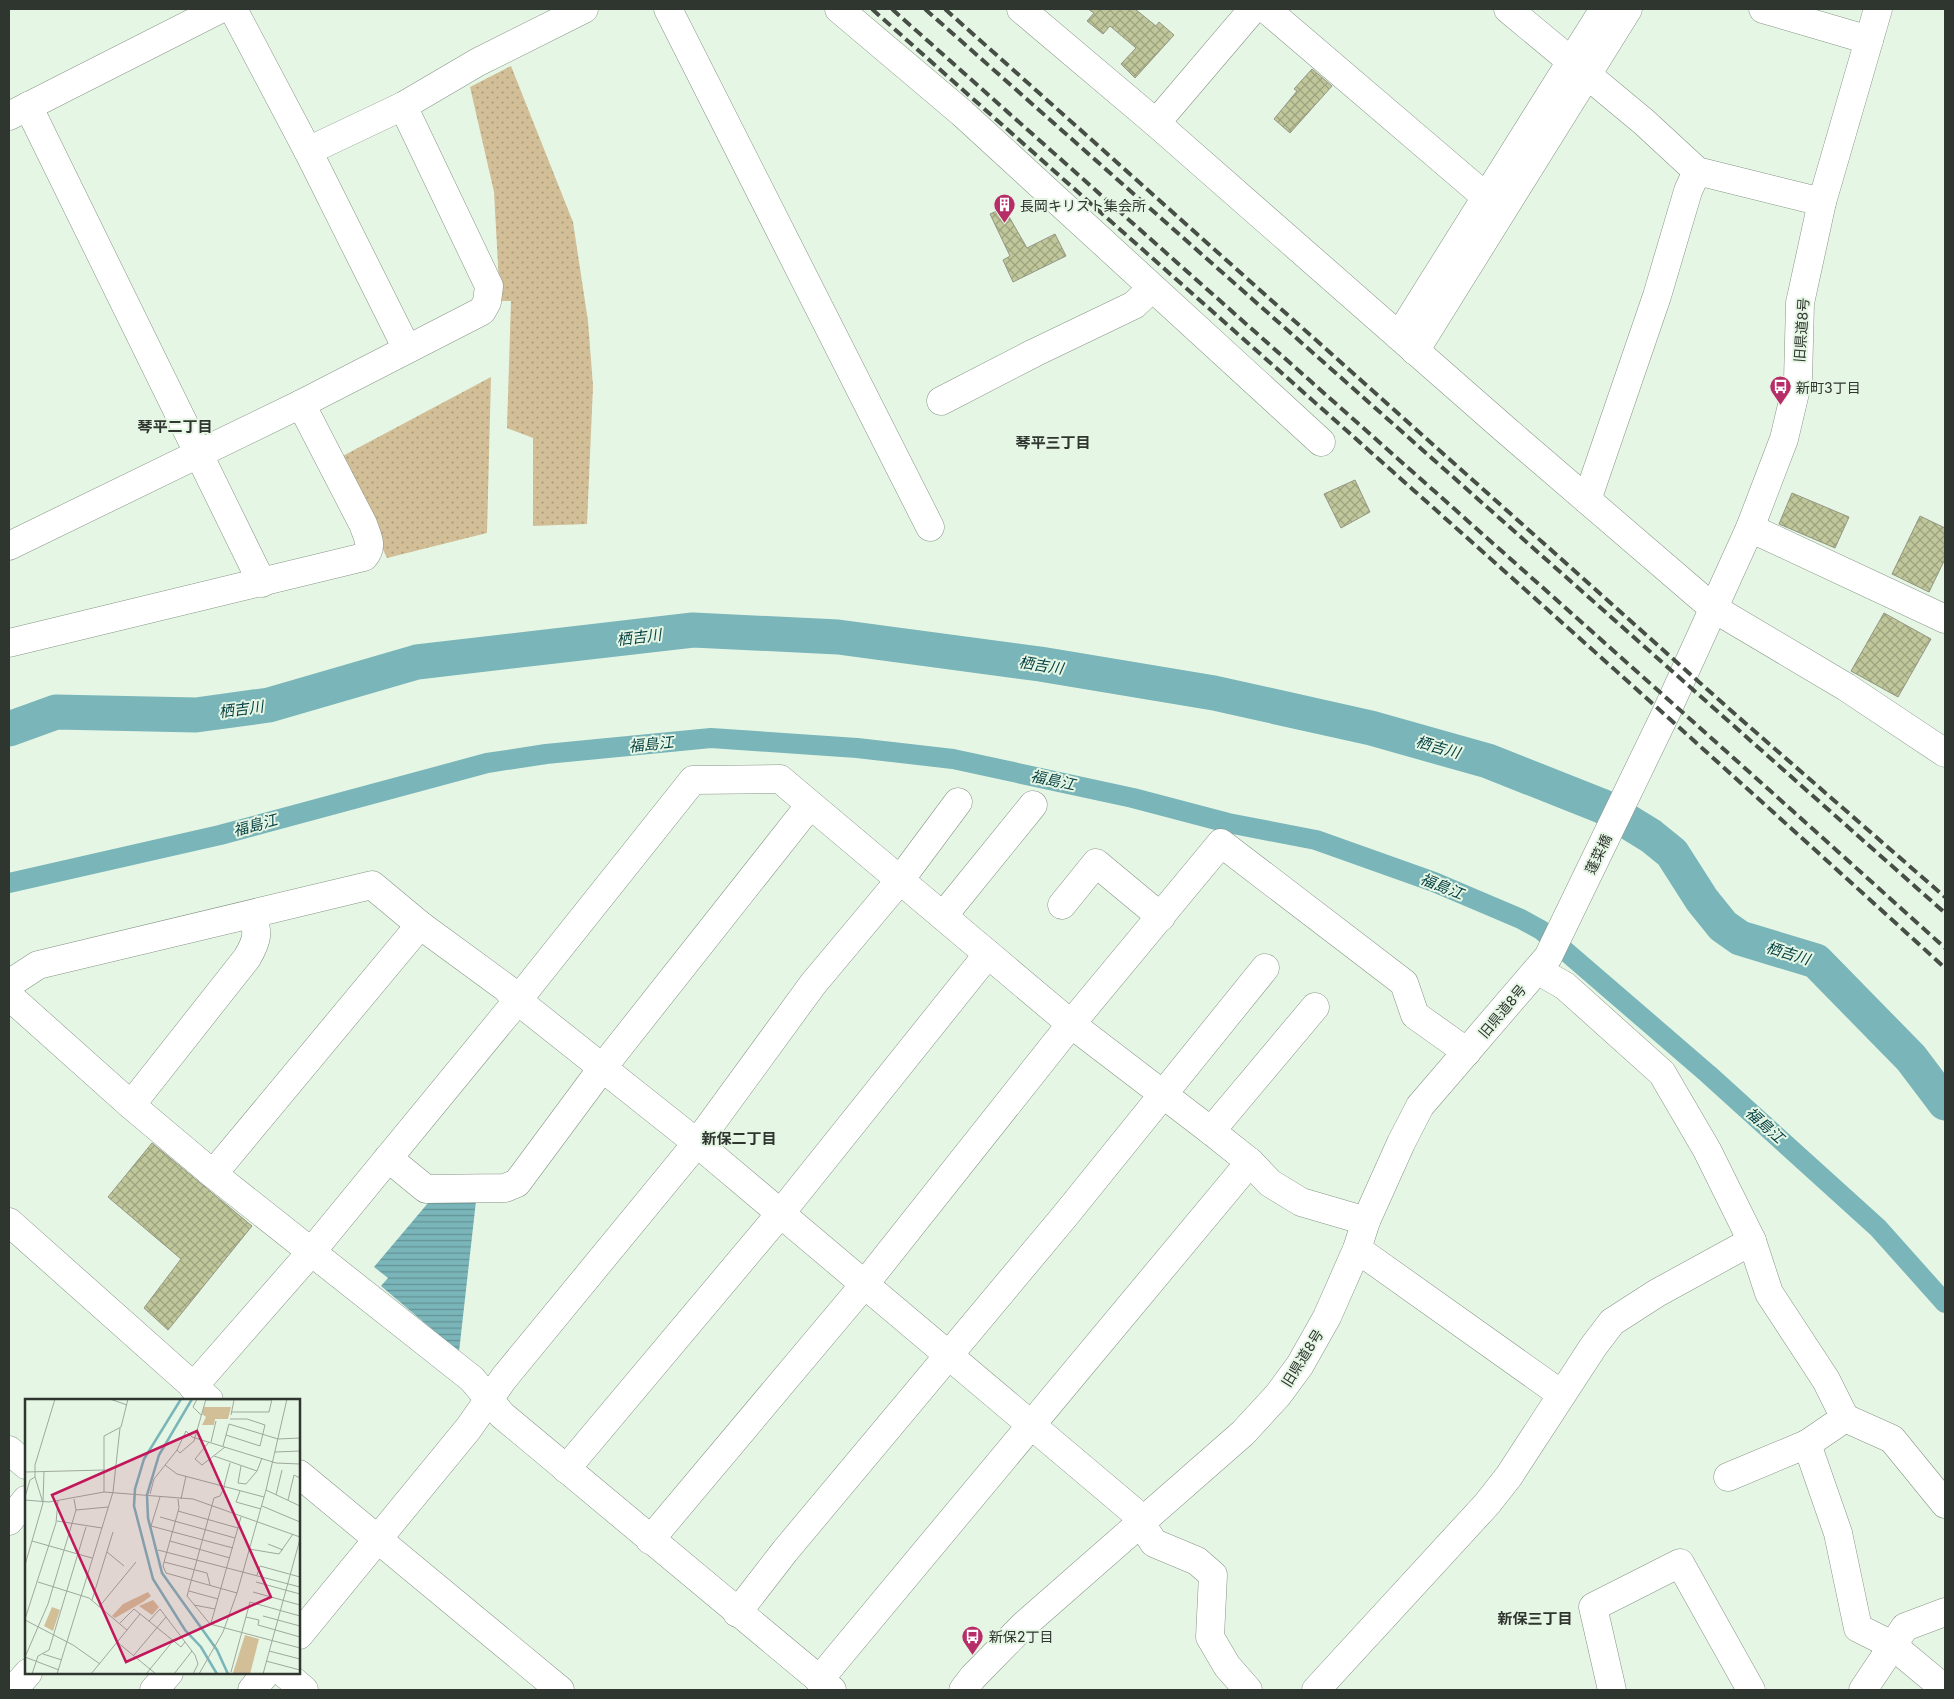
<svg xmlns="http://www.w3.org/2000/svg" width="1954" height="1699" font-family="Inter,'Noto Sans JP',sans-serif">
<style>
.grass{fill:url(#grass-dots)}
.water{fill:url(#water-rules)}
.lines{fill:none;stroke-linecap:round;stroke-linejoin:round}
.canal{stroke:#79b5b9;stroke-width:20}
.river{stroke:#79b5b9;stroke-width:35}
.building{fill:url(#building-cross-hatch);stroke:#949784}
.minor-casing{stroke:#869586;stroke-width:29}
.minor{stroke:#fff;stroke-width:28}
.rail{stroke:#464e46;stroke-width:4;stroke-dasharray:10 5;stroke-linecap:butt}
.labels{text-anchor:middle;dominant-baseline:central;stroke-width:4;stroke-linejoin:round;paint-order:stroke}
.poi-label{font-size:14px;fill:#2f352f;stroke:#e6f6e5;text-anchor:start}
.street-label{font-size:14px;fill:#2f352f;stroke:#e6f6e5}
.neighbourhood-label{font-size:15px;font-weight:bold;fill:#2f352f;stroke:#e6f6e5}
.water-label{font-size:15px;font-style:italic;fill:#023e41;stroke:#e6f6e5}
.inset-river{fill:none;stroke:#79b5b9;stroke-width:2.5}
.inset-road{fill:none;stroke:#9da99c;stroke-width:1}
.view{fill:#c2185b;fill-opacity:0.15;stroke:#c2185b;stroke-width:2.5}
.inset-edge{fill:none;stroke:#2f352f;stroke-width:2.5}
</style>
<defs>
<pattern id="grass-dots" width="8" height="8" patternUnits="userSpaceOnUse" patternTransform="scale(1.25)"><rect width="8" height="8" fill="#d2bf97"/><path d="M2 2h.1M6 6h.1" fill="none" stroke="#ab9c7c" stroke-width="1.8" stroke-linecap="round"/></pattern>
<pattern id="water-rules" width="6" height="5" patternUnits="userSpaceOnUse" patternTransform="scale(1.25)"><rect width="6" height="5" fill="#79b5b9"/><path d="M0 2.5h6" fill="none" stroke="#649497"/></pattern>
<pattern id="building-cross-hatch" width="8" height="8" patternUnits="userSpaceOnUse" patternTransform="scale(1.25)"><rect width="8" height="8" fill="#c0c79a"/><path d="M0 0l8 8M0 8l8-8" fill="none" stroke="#9ca27e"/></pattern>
</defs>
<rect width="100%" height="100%" fill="#e6f6e5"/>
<g class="grass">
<polygon points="511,66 573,222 588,321 593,386 587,524 533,526 533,438 507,428 511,301 500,301 494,192 470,87"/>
<polygon points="491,377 487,533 387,558 339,458"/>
</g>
<polygon class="water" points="476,1201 459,1352 381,1286 388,1278 374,1267 428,1203"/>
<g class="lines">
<polyline class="canal" points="9,883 220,835 487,763 546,754 711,738 857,748 953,759 1133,798 1228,823 1316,840 1434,882 1521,919 1541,930 1708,1074 1878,1228 1945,1303"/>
<polyline class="river" points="9,729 56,712 196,715 269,705 417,662 693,630 838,637 1040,664 1214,693 1371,728 1488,761 1604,807 1651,836 1672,853 1702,900 1723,926 1740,938 1816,961 1911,1058 1945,1103"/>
</g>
<g class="building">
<polygon points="1088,9 1135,9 1156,26 1159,22 1174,35 1135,78 1121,64 1136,48 1110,26 1103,34 1087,21 1094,13"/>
<polygon points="1312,69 1332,86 1290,133 1274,119 1297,91 1294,89"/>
<polygon points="1004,208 1027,248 1055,234 1066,256 1013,282 1003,260 1010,256 990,214"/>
<polygon points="1355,480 1370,512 1341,528 1324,494"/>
<polygon points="1792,493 1849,517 1835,548 1779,524"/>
<polygon points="1920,516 1945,528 1945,559 1929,592 1892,574"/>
<polygon points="1884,613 1931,639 1898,697 1851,671"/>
<polygon points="152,1143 252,1226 168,1330 144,1308 181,1259 108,1197"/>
</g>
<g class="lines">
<defs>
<g id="minor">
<polyline points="233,9 308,151 403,106 478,62 584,9"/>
<polyline points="668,9 930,527"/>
<polyline points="839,9 962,113 1321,442"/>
<polyline points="1021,9 1156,123 1507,431 1713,608 1846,687 1945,753"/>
<polyline points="1266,9 1486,197"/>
<polyline points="1508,9 1644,122 1697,171 1822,202"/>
<polyline points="1763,9 1869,40"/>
<polyline points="28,106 262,583"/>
<polyline points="9,116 220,9"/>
<polyline points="1156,123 1253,9"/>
<polyline points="308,151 407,349"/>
<polyline points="1399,336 1604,9"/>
<polyline points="1415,351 1628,9"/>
<polyline points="941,401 1034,353 1134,305 1152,288"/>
<polyline points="1587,500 1657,296 1688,191 1697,171"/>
<polyline points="1750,528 1945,619"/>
<polyline points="9,546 301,404 482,311 487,302 489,286 403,106"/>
<path d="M 9,643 L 364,557 C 374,546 367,536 363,524 L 301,404"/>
<polyline points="1062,905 1096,863 1161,917"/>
<polyline points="943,916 1033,805"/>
<polyline points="1537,970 1565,986 1662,1073 1707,1150 1752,1241 1769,1293 1826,1380 1845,1418 1807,1444 1838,1533 1858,1628 1892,1645 1945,1689"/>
<polyline points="9,984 38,965 372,885 420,925 506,988 517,1000 697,1143 1132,1510 1154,1543 1197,1561 1213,1575 1210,1637 1227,1666 1248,1690"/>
<polyline points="9,996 131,1105 213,1174 472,1379 502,1415 832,1690"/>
<path d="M 131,1105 L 247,958 C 258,939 258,934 253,914"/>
<polyline points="1211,1131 1315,1007"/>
<polyline points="388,1158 426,1189 505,1188 517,1183 603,1067 810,805"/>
<polyline points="213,1174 420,925"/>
<polyline points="9,1222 209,1400"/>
<polyline points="1357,1249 1561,1394"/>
<polyline points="193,1387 312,1251 509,1011 693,780 780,779 1071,1024 1211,1131 1250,1162 1270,1183 1301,1202 1366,1221"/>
<polyline points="1845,1418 1892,1439 1945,1504"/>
<polyline points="9,1450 26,1465"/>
<polyline points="566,1469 780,1214 988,954"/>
<polyline points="299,1474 560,1690"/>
<polyline points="1728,1477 1807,1444"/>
<polyline points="9,1521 26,1500"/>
<polyline points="650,1540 864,1285 1071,1024 1221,843 1404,983 1415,1015 1467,1052"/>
<polyline points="737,1613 785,1551 1064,1217 1265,968"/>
<polyline points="299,1635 468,1429 504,1378 697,1143 813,984 900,880 958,802"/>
<polyline points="284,1673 304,1690"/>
<polyline points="819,1680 1250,1162"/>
<polyline points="13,1690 28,1673"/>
<polyline points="154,1690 169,1673"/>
<polyline points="252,1690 266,1673"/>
<polyline points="963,1690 973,1677 1024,1625 1243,1433 1278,1395 1300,1365 1327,1317 1357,1249 1366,1221 1401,1143 1420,1106 1548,957 1666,713 1750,528 1784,439 1798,380 1800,303 1822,202 1878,9"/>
<polyline points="1316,1690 1487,1504 1509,1476 1593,1347 1612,1322 1657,1293 1752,1241"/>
<polyline points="1612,1690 1593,1607 1680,1563 1751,1690"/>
<polyline points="1863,1690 1905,1627 1945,1612"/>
</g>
</defs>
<use href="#minor" class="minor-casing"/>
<use href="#minor" class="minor"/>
<g class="rail">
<path d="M 872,9 C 1230,328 1591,645 1945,968"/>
<path d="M 892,9 C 1243,322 1596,633 1945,948"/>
<polyline points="925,9 1945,913"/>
<polyline points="945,9 1736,715 1945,897"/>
</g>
</g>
<defs>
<symbol id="building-pin" viewBox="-11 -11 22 30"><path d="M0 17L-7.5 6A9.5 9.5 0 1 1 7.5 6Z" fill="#b72d68" stroke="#e6f6e5"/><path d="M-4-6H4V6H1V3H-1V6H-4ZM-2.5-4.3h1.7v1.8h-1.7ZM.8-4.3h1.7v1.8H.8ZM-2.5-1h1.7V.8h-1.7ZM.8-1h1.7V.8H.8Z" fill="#fff"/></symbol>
<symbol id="bus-pin" viewBox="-11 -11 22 30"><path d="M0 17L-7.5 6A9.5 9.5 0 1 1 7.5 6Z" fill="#b72d68" stroke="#e6f6e5"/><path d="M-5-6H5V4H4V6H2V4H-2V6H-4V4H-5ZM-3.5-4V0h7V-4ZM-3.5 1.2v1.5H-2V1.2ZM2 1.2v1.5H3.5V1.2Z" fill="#fff"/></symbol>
</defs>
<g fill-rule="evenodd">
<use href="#building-pin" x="992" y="192" width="25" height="34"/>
<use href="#bus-pin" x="1768" y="374" width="25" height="34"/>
<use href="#bus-pin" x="960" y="1624" width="25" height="34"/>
</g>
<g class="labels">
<g class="poi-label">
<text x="1020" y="205">長岡キリスト集会所</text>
<text x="1796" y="387">新町3丁目</text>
<text x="989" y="1636">新保2丁目</text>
</g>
<g class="street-label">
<text transform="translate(1801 330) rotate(-86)">旧県道8号</text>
<text transform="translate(1598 854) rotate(-64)">蓬菜橋</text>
<text transform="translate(1502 1011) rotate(-50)">旧県道8号</text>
<text transform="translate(1302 1358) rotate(-58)">旧県道8号</text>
</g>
<g class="neighbourhood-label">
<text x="175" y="426">琴平二丁目</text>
<text x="1053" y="442">琴平三丁目</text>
<text x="739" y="1138">新保二丁目</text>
<text x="1535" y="1618">新保三丁目</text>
</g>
<g class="water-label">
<text transform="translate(639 637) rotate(-7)">栖吉川</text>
<text transform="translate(1041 665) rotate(9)">栖吉川</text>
<text transform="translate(241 709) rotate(-8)">栖吉川</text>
<text transform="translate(651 744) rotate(-6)">福島江</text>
<text transform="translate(1438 747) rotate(16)">栖吉川</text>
<text transform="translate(1053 780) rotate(12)">福島江</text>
<text transform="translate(255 825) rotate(-15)">福島江</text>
<text transform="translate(1442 886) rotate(22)">福島江</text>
<text transform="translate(1788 953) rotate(17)">栖吉川</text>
<text transform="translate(1765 1125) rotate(42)">福島江</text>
</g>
</g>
<g transform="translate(25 1399)">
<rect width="275" height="275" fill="#e6f6e5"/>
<path d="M 179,8 L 206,8 L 203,20 L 190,20 L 189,26 L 177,26 L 181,18 L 177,15 ZM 123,193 L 126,197 L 118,203 L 90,219 L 87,217 L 98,205 ZM 128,201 L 134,208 L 127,216 L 114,207 ZM 27,208 L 35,211 L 28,232 L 19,227 Z" fill="#d2bf97"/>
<path d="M 220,236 L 234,240 L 225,275 L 210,275 L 208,274 Z" fill="#d2bf97"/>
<path class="inset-river" d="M 156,0 L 119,60 L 110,90 L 109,107 L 128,180 L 160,231 L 176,248 L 192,275M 167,0 L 134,56 L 122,96 L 123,119 L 137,174 L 192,251 L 203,275"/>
<path class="inset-road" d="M 85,0 L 102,6M 172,0 L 168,8 L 176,16M 181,1 L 246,1M 206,13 L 244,13 L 247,0M 206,16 L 209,1M 204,25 L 253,40 L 275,39M 201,36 L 235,47 L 240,26 L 222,20 L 205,20M 184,43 L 170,60 L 177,66 L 200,48M 186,43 L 191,22M 198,47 L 204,25M 152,51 L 161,32 L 167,38 L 251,64 L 275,65M 250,53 L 275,52M 189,57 L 232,72 L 237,59M 140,66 L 152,75 L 239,98M 216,67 L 213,84 L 221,85 L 232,72M 0,73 L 80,71M 199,87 L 205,64M 200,87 L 195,97 L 189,99 L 162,197 L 185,225 L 275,249M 241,91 L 275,107M 215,92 L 211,103 L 236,110M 79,93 L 79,37 L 96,28 L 103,0M 125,95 L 129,80 L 152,51 L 155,54 L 169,42 L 181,0M 251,96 L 257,71M 0,98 L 5,81 L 10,78M 135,98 L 126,127 L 208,149M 153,100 L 154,109 L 138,167 L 141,174 L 212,194M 156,100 L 161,77M 0,101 L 24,103 L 79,93 L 168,100 L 275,138M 263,101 L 269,76 L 275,79M 18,103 L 19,72M 237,107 L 275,123M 51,111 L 83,108M 153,112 L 213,129M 135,118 L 210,139M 32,122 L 77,129M 7,142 L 67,159M 145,142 L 205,159M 243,145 L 258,151M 224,150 L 254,155 L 268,135M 133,151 L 275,188M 82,153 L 99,167M 139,163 L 182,174 L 185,186M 0,166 L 18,104 L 10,78 L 10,66 L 30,0M 232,176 L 235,167 L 275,178M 13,183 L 64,199 L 102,231 L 66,275M 231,183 L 275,195M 164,192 L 193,200M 228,193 L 275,206M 67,201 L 88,133M 169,206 L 190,210M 74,208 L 111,163M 238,217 L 275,227M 221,218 L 234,221 L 233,226 L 275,238M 0,220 L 31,124 L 33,102M 0,221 L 48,246 L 75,265M 124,222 L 135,210 L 170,256 L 173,265 L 168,275M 95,224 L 109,210 L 156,248 L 160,243M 186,224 L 216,118M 102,231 L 115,215M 92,243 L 131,275M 244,252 L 275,260M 18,255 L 37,261M 109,256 L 141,218M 0,258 L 23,205 L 51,111 L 49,100M 0,258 L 34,271M 241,262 L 275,271M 206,273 L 225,203 L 275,217M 7,275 L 13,257 L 24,251 L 61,128M 32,275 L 88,93 L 95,29M 121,275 L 148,242M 149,275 L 167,252M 174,275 L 198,233 L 212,194 L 241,91 L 262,0M 238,275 L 275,140"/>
<path class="view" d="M 172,32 L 246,198 L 101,263 L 27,96 Z"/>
<rect width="275" height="275" class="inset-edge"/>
</g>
<rect width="1954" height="1699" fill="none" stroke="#2f352f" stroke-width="20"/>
</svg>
